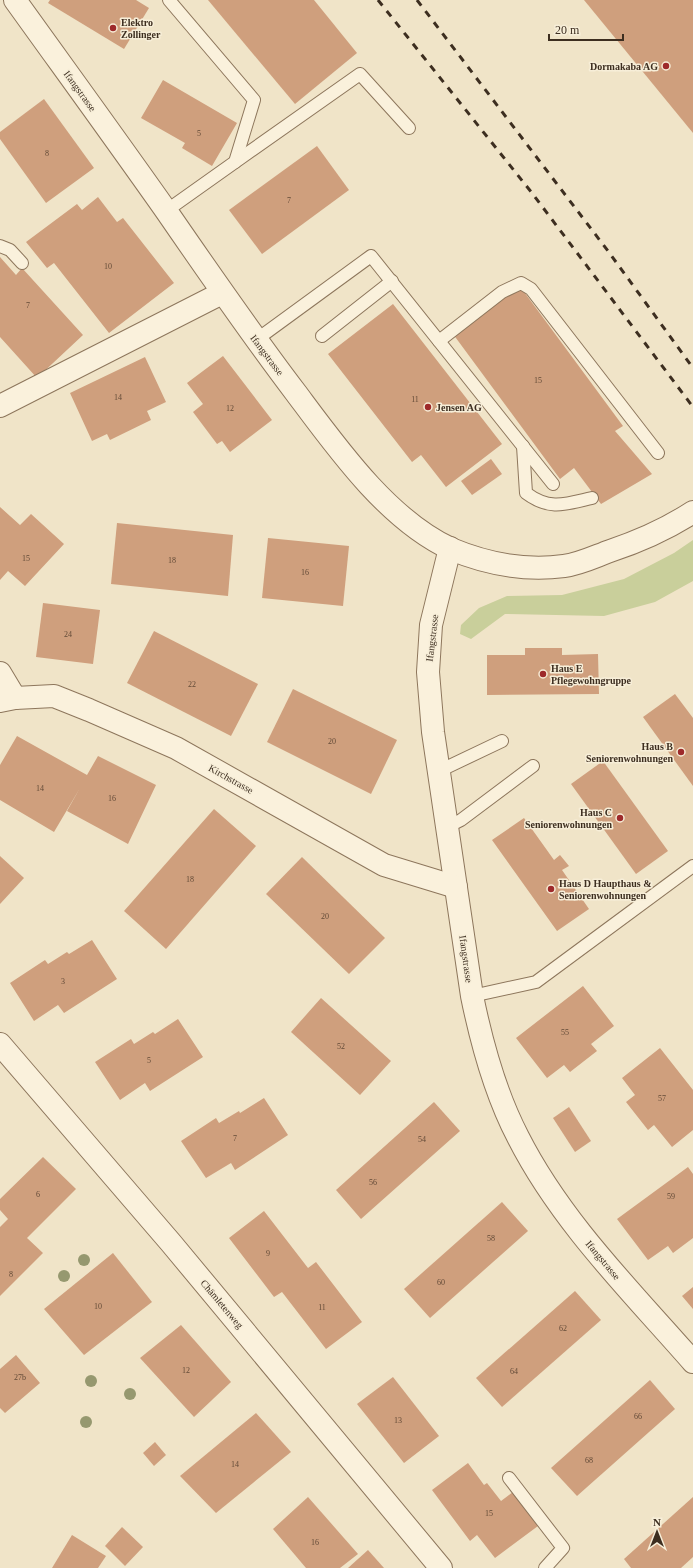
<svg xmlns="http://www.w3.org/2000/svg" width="693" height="1568" font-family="'Times New Roman',serif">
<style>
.green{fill:#c9cf9b}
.building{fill:#cf9f7d}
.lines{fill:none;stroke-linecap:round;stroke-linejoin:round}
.service-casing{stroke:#8d765c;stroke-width:14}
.minor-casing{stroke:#8d765c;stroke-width:24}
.service{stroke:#faf1dc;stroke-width:12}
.minor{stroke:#faf1dc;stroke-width:22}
.rail{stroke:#3d2e20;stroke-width:3;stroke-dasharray:7 7;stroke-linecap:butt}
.tree{fill:#96986f}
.poi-dot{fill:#9e2a2b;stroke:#f7eed8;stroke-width:1.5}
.labels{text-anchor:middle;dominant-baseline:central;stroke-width:3;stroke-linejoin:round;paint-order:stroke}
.number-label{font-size:8px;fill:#624a37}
.poi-label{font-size:10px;font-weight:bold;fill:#3d2e20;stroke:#f7eed8;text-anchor:start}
.street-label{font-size:10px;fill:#3d2e20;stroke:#f7eed8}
</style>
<rect width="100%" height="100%" fill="#f0e4c8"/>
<polygon class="green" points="693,540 693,581 655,602 604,616 505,614 471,639 460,634 461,625 479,608 507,596 562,595 624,579 674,553"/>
<g class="building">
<polygon points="50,0 136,0 149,8 124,49 48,3"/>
<polygon points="208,0 314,0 357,53 295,104"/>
<polygon points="584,0 693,0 693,133"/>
<polygon points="163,80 237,123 212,166 182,148 185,143 141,118"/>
<polygon points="44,99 94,168 46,203 0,139 0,132"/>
<polygon points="317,146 349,190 262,254 229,210"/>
<polygon points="98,197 117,222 123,218 174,283 109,333 54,263 47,268 26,242 77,204 82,210"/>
<polygon points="0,257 16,275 22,268 83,335 37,378 0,337"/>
<polygon points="519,285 623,426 615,431 652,474 601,504 574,468 560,479 453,334"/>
<polygon points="393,304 502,444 446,487 421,455 412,462 328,354"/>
<polygon points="223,356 272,420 230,452 222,441 217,444 193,412 203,404 187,383"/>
<polygon points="145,357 166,402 147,411 151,420 110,440 107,434 92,441 70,393"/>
<polygon points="491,459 502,474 472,495 461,481"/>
<polygon points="0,507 20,525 31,514 64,544 25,586 8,571 0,580"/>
<polygon points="117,523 233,535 228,596 111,584"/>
<polygon points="268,538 349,546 343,606 262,598"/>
<polygon points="43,603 100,610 93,664 36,657"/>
<polygon points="154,631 258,684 231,736 127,683"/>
<polygon points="525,648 562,648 562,655 598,654 599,694 487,695 487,655 525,655"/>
<polygon points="293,689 397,740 371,794 267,742"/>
<polygon points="675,694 693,718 693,786 643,717"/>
<polygon points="17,736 87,775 98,756 156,785 128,844 67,811 80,788 54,832 0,800 0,765"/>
<polygon points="603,761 668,851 636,874 571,784"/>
<polygon points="214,809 256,846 166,949 124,911"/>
<polygon points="524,818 554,860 560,855 569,866 562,870 589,909 557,931 492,840"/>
<polygon points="0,856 24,878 0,904"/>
<polygon points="302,857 385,938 349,974 266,894"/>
<polygon points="92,940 117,979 64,1013 58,1005 34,1021 10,983 45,960 48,964 67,952 69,954"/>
<polygon points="583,986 614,1026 591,1044 597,1051 570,1072 564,1065 547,1078 516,1038"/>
<polygon points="321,998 391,1061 360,1095 291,1032"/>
<polygon points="178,1019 203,1057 150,1091 145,1083 120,1100 95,1062 131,1039 134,1044 153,1032 155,1034"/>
<polygon points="660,1048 693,1090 693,1130 672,1147 654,1125 648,1130 626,1102 635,1095 622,1078"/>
<polygon points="264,1098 288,1135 235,1170 231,1163 206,1178 181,1141 216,1118 219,1123 239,1111 240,1113"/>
<polygon points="434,1102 460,1131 361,1219 336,1190"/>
<polygon points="569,1107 591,1141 575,1152 553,1118"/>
<polygon points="43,1157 76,1189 27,1238 43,1253 0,1296 0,1227 8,1219 0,1210 0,1199"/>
<polygon points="688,1167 693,1174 693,1238 673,1253 668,1246 648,1260 617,1219"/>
<polygon points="502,1202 528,1231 430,1318 404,1289"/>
<polygon points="264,1211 308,1268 316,1262 362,1322 326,1349 282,1292 274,1297 229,1238"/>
<polygon points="113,1253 152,1302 84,1355 44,1309"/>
<polygon points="693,1287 693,1309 682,1296"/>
<polygon points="575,1291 601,1320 502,1407 476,1378"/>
<polygon points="181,1325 231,1382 194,1417 140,1358"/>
<polygon points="16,1355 40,1383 5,1413 0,1408 0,1369"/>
<polygon points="393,1377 439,1436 404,1463 357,1404"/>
<polygon points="650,1380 675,1409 577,1496 551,1468"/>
<polygon points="256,1413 291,1452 216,1513 180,1476"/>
<polygon points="155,1442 166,1455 154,1466 143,1453"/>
<polygon points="468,1463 484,1485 487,1483 501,1501 513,1492 538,1526 495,1558 477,1535 470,1541 432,1490"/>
<polygon points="308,1497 358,1554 340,1568 306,1568 273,1529"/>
<polygon points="693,1497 693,1557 681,1568 631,1568 624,1559"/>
<polygon points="122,1527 143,1547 125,1566 105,1546"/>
<polygon points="72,1535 106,1556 98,1568 52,1568"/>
<polygon points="368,1550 384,1568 348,1568"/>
</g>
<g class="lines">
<defs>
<g id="service">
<polyline points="235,162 360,74 409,128"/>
<polyline points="166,211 235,162 254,100 169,0"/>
<polyline points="0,246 10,250 22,263"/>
<polyline points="322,336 392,281"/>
<polyline points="256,340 371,256 553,484"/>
<polyline points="439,341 502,292 521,283 531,289 658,453"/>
<path d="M 523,446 L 526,493 C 550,511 566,504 592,498"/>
<polyline points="439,771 502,741"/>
<polyline points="447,827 461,820 533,766"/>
<polyline points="472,996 536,982 693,866"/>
<polyline points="509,1478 563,1548 545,1568"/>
</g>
<g id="minor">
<path d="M 15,0 C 66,71 117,141 167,212 C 209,273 251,334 296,393 C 337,448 388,520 451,549 C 487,564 526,571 564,566 C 580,564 596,556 610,551 C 640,541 667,529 693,512"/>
<polyline points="0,406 222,293"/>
<path d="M 450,548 L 431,625 L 428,672 L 433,732 L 472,996 C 482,1045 495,1093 518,1137 C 561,1222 631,1291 693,1362"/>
<polyline points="0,673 15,698"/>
<polyline points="0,701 15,698 54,696 89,710 176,748 384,865 456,887"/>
<polyline points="0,1044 171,1243 441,1568"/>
</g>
</defs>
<use href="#service" class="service-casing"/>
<use href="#minor" class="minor-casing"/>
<use href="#service" class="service"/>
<use href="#minor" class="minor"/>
<g class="rail">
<polyline points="378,0 532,193 693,407"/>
<polyline points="417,0 608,251 693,368"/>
</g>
</g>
<g class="tree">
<circle cx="84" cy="1260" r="6"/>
<circle cx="64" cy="1276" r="6"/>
<circle cx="91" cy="1381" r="6"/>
<circle cx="130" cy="1394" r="6"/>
<circle cx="86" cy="1422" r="6"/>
</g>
<g class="poi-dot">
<circle cx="113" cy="28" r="4"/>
<circle cx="666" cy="66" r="4"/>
<circle cx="428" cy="407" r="4"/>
<circle cx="543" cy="674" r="4"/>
<circle cx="681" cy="752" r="4"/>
<circle cx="620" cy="818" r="4"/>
<circle cx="551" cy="889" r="4"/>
</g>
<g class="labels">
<g class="number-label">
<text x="199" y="133">5</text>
<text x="47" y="153">8</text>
<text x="289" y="200">7</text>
<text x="108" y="266">10</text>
<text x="28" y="305">7</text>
<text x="538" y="380">15</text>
<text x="118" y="397">14</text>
<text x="415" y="399">11</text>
<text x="230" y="408">12</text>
<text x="26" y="558">15</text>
<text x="172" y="560">18</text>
<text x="305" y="572">16</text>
<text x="68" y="634">24</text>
<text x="192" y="684">22</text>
<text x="332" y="741">20</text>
<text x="40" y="788">14</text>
<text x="112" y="798">16</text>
<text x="190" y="879">18</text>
<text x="325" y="916">20</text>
<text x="63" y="981">3</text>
<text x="565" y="1032">55</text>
<text x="341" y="1046">52</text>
<text x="149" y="1060">5</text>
<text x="662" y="1098">57</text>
<text x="235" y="1138">7</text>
<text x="422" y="1139">54</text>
<text x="373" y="1182">56</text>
<text x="38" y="1194">6</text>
<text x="671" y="1196">59</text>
<text x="491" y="1238">58</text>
<text x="268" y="1253">9</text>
<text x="11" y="1274">8</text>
<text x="441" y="1282">60</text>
<text x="98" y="1306">10</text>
<text x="322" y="1307">11</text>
<text x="563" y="1328">62</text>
<text x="186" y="1370">12</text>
<text x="514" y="1371">64</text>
<text x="20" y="1377">27b</text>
<text x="638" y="1416">66</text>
<text x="398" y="1420">13</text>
<text x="589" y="1460">68</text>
<text x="235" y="1464">14</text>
<text x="489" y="1513">15</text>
<text x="315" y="1542">16</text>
</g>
<g class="poi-label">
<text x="121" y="22">Elektro<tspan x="121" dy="12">Zollinger</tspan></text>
<text x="658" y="66" text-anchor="end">Dormakaba AG</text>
<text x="436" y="407">Jensen AG</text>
<text x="551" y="668">Haus E<tspan x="551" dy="12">Pflegewohngruppe</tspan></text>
<text x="673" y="746" text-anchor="end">Haus B<tspan x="673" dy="12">Seniorenwohnungen</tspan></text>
<text x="612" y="812" text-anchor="end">Haus C<tspan x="612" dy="12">Seniorenwohnungen</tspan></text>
<text x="559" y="883">Haus D Haupthaus &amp;<tspan x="559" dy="12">Seniorenwohnungen</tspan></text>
</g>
<g class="street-label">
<text transform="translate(80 91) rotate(54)">Ifangstrasse</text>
<text transform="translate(267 355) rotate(53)">Ifangstrasse</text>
<text transform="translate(432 638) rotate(-83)">Ifangstrasse</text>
<text transform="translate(231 779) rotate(29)">Kirchstrasse</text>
<text transform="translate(466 959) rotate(82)">Ifangstrasse</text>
<text transform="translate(603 1260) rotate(50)">Ifangstrasse</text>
<text transform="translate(222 1304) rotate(50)">Chämletenweg</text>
</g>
</g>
<g transform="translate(657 1532)" stroke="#f7eed8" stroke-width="3" paint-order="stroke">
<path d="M0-3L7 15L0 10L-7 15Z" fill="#3d2e20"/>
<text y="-6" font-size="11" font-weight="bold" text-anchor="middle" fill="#3d2e20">N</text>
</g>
<path d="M549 34v6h74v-6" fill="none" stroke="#3d2e20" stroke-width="2"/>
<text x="555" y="34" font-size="12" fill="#3d2e20" stroke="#f7eed8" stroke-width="3" paint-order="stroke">20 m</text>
</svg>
